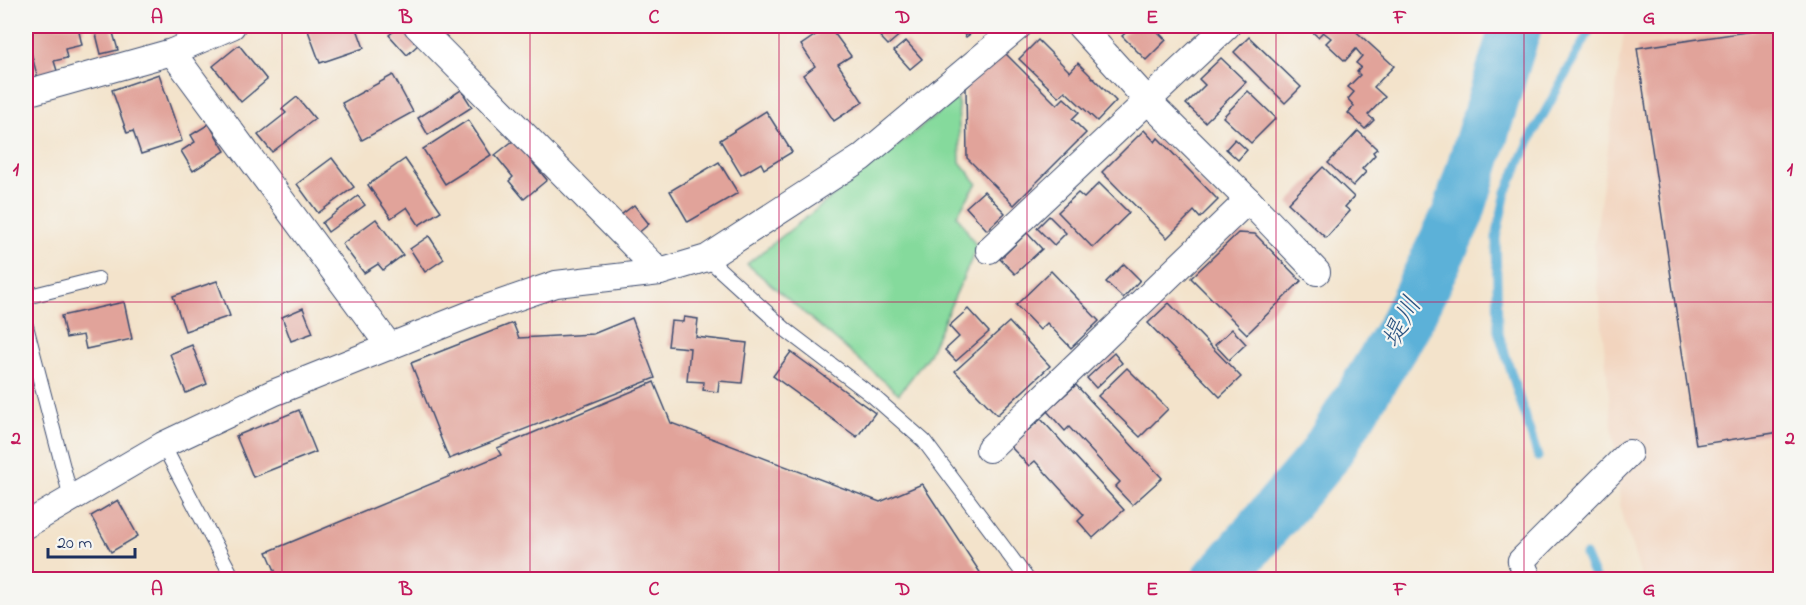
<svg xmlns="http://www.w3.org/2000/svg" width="1806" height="605" font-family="'Indie Flower','Klee One',sans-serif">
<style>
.built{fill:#f2d4be}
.green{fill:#85da9c;stroke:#50847d;stroke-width:1.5}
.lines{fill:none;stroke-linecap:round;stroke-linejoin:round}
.stream{stroke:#5cb1d8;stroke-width:9}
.river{stroke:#5cb1d8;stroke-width:52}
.building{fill:#e1a39a}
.service-casing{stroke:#3b4a6e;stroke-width:16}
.minor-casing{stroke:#3b4a6e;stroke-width:28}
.service{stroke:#fff;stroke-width:14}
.minor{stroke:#fff;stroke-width:26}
.grid{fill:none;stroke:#c2185b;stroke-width:1.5;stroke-opacity:0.55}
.labels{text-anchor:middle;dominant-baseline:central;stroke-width:4.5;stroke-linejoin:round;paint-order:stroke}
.water-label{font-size:27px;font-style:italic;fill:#2e5683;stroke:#f6f6f2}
.neatline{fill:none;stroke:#c2185b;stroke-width:2}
.grid-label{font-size:20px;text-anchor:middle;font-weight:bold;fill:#c2185b}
</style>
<rect width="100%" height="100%" fill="#f6f6f2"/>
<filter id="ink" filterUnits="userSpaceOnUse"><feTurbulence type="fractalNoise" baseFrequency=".0167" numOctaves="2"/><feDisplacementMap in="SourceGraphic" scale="12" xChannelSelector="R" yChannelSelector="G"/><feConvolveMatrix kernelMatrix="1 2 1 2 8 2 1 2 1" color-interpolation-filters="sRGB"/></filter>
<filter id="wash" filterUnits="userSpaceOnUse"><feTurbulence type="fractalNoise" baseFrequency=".008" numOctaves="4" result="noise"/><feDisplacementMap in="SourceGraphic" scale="24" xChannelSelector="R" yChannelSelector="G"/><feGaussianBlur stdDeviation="1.35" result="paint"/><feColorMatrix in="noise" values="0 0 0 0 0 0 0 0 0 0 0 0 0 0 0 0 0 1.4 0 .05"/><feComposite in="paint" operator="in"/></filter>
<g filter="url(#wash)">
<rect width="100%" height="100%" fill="#f3e3cb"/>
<polygon class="built" points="1625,26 1780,26 1780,579 1642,579 1621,512 1594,247"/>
<polygon class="green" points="958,98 960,162 977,183 957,215 977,247 928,356 899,394 747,264"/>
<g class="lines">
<g class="stream">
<polyline points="1538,457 1498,331 1496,238 1506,192 1534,132 1592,26"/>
<polyline points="1585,555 1596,580"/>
</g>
<polyline class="river" points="1217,580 1226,571 1324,456 1403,328 1458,214 1516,26"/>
</g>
<g id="blocks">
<g class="building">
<polygon points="26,26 83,26 84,31 79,32 82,45 65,49 67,58 54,61 58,74 38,79 26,33"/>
<polygon points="94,26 111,26 118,50 101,54"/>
<polygon points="313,26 356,26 364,48 320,63 307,28"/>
<polygon points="400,26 403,26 419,44 407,55 389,35"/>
<polygon points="829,26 851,56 838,64 863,102 834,121 803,75 815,66 801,45"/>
<polygon points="870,26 910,26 888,45"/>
<polygon points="958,26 982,26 966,37"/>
<polygon points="1133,26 1152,26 1166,40 1146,60 1122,36"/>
<polygon points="1306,26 1350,26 1394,66 1374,87 1385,97 1368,115 1374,120 1365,129 1348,113 1354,106 1348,99 1354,92 1348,87 1360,75 1357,72 1361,67 1356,63 1362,56 1356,49 1345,61 1326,43 1331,38 1323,32 1318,37"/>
<polygon points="1780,27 1780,432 1696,445 1637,48"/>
<polygon points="1249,37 1301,87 1285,103 1234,52"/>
<polygon points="1038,40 1070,72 1078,63 1116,101 1097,121 1065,91 1059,97 1019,59"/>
<polygon points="906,41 922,59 910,69 894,51"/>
<polygon points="239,45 267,80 241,102 213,66"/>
<polygon points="1003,51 1057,105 1064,98 1079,112 1072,119 1086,133 1014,205 967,158 966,88"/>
<polygon points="1221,58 1246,82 1205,122 1186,104 1205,85 1199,79"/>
<polygon points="159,74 182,141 141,154 133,131 127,133 112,90"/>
<polygon points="393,75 413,112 362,140 342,103"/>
<polygon points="461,90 472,107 428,135 418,118"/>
<polygon points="1248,91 1276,118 1251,143 1223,117"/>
<polygon points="297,97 315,119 272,152 258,135 286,113 282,109"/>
<polygon points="766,111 792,152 764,169 761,163 741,175 720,140"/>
<polygon points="468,120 491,155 445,184 423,149"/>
<polygon points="209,124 225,151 193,171 181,151 195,142 191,135"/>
<polygon points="1144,130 1155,142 1158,138 1218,200 1200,218 1194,211 1167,238 1102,172"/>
<polygon points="1358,131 1377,149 1373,152 1375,155 1362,169 1366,172 1353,186 1328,163"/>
<polygon points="1235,139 1247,150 1238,160 1226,149"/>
<polygon points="514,140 547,180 524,199 509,181 513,177 495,155"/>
<polygon points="332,158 354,187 318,213 297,184"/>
<polygon points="405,159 441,211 419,225 407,207 391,218 368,185"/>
<polygon points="719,162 738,193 688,222 670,191"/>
<polygon points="1323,167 1354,197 1345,207 1350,211 1326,238 1288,203"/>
<polygon points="1099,183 1129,213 1093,248 1058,212 1078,193 1084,198"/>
<polygon points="984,191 1005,213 987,230 966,207"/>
<polygon points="358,196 365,205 328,232 322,223"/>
<polygon points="634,205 649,224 636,235 621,215"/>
<polygon points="1049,216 1066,233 1054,245 1037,228"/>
<polygon points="376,219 403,255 383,270 378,264 364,273 342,244"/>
<polygon points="1027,233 1042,249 1015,274 1000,259"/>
<polygon points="1238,233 1255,234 1301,281 1247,334 1191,278"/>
<polygon points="429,236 444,259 425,272 410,249"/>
<polygon points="1124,264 1140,280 1123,298 1106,282"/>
<polygon points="1051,271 1099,321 1071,348 1047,323 1040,330 1016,305"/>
<polygon points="217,281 230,316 185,331 173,296"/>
<polygon points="124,302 132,339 86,349 83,335 66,338 61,316"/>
<polygon points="1169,303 1241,377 1220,397 1148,323"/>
<polygon points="303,308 313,333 291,341 282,317"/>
<polygon points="968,309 989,332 956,361 945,350 959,337 949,326"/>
<polygon points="684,317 698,319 696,337 747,343 742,383 719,381 718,392 703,390 704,382 687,381 690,348 668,346 671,321 683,322"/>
<polygon points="632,318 655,378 449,459 411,363 513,323 519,338 593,334"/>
<polygon points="1009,322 1050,366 997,415 955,371"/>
<polygon points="1232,329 1246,344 1229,360 1215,345"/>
<polygon points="192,345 207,384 186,393 170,354"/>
<polygon points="791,352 875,413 857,437 773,376"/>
<polygon points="1114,353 1122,363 1096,388 1087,378"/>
<polygon points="1127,368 1168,409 1140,437 1098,396"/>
<polygon points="654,382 671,423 880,502 922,484 985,580 588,580 587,577 581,580 279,580 267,552 501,455 497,448"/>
<polygon points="1076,385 1162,478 1132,505 1115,487 1120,482 1069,427 1065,431 1047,411"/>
<polygon points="299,410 316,452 253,477 236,436"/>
<polygon points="1041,419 1124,510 1093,538 1078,521 1084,515 1035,461 1029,466 1010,446"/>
<polygon points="26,422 32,446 26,447"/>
<polygon points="118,500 138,536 111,552 91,516"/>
</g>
</g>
</g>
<g filter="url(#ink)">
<use href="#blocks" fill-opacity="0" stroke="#3b4a6e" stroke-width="1.5"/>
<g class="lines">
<defs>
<g id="service">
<polyline points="707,258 786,330 874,397 924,441 1028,580"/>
<polyline points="26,297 98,279"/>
<polyline points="26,326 71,498"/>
<polyline points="163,445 234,580"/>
</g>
<g id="minor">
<polyline points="417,26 660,272"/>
<polyline points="1080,26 1148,101 1248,200 1317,272"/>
<polyline points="172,52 390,347"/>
<polyline points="26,93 172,52 232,26"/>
<polyline points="989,250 1227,26"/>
<polyline points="989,449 1248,200"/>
<polyline points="26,525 163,445 273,393 478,311 556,284 660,272 707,258 861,158 1019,26"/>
<polyline points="1529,580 1521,561 1629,453"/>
</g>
</defs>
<use href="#service" class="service-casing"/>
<use href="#minor" class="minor-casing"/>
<use href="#service" class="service"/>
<use href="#minor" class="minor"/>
</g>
</g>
<path class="grid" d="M 282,26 L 282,580M 530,26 L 530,580M 779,26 L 779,580M 1027,26 L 1027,580M 1276,26 L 1276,580M 1524,26 L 1524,580M 26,302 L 1780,302"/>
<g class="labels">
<g class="water-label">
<text transform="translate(1403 323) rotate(-62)">堤川</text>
</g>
</g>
<rect width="1806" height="605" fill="none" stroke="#f6f6f2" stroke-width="66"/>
<path d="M48 548v9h87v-9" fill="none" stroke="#1b2f5e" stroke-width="3"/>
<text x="57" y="548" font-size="18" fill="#1b2f5e" stroke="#f6f6f2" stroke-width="4.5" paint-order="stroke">20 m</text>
<rect x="33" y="33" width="1740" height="539" class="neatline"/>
<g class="grid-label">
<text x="157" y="23">A</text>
<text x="406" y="23">B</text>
<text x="654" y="23">C</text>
<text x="903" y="23">D</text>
<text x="1152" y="23">E</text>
<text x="1400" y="23">F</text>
<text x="1649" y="23">G</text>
<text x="16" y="175">1</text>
<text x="1790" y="175">1</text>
<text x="16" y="444">2</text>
<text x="1790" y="444">2</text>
<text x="157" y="595">A</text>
<text x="406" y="595">B</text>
<text x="654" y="595">C</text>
<text x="903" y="595">D</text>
<text x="1152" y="595">E</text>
<text x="1400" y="595">F</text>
<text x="1649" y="595">G</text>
</g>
</svg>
